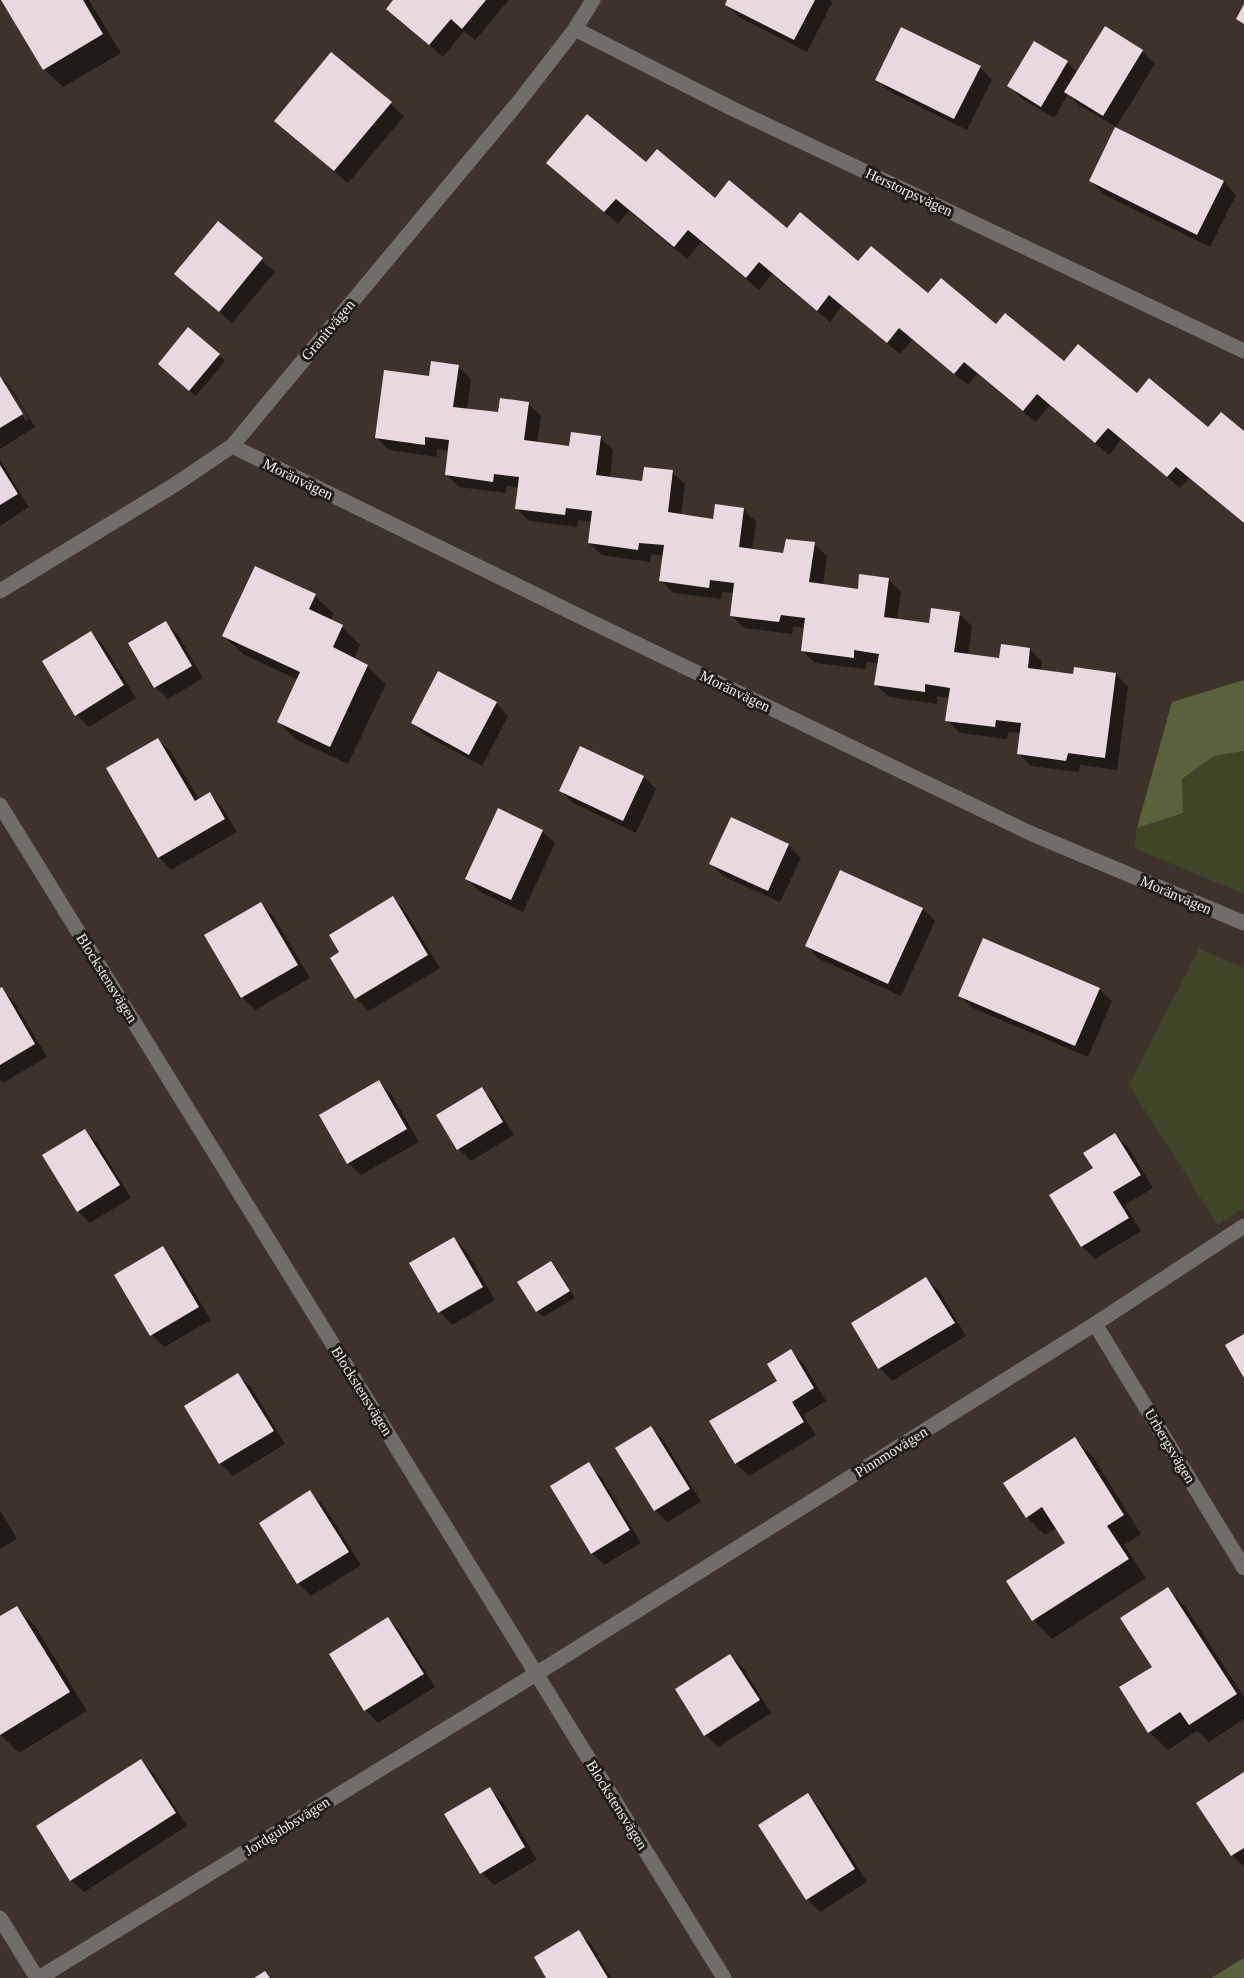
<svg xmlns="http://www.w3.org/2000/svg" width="1244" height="1978" font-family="Georgia,serif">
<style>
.green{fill:#3f4526}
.forest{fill:#5b623b}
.shadow{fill:#0007;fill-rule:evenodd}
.building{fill:#e8d9e0}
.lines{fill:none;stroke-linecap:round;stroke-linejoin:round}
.minor{stroke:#716e69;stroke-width:15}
.tertiary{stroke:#716e69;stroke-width:15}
.labels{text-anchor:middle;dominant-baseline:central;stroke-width:6;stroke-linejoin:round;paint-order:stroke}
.street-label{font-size:15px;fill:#f2ece7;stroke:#201c18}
</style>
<rect width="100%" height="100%" fill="#3d332b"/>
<g class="green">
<polygon points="1244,751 1244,894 1134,848 1137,828 1183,813 1182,779 1214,756"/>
<polygon points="1199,949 1244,968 1244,1208 1218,1225 1129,1085"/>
</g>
<g class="forest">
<polygon points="1244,680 1244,751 1214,756 1182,779 1183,813 1137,828 1172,702"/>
<polygon points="1244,1958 1244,1978 1211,1978"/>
</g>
<g class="shadow">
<polygon points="3,0 89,0 121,53 63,87 44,69"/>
<polygon points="395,0 509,0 475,40 464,31 443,57 388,9"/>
<polygon points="729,0 830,0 832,3 807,52 739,17 727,4"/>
<polygon points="1106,28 1142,51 1155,64 1116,127 1079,105 1068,94 1054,118 1021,98 1009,86 1067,62 1078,73"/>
<polygon points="332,54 404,116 348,183 289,133"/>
<polygon points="980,67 992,80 967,130 890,92 877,79"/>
<polygon points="1116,129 1224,182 1236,195 1210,247 1103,194 1091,181"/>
<polygon points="548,163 646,165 715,200 787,230 996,326 1064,363 1208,429 1244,433 1244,524 1189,478 1180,488 1121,439 1109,455 1050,405 1036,422 977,374 968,385 913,339 900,354 842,306 830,322 772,274 759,290 701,242 687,259 629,211 618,224"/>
<polygon points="218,223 275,272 232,323 176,274"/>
<polygon points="219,355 225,361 196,396 166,370"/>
<polygon points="458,366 471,379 467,410 499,414 528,404 541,416 537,444 571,448 601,438 613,450 610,478 643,482 672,472 685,484 681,516 714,520 743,509 756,522 752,550 785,555 814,544 827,556 823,586 859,590 888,579 901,592 897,620 930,625 959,614 972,626 968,656 1000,660 1030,649 1042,662 1041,671 1074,676 1116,674 1128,687 1117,770 1080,765 1079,772 1031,766 1018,753 1021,733 1008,732 1007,739 960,733 947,720 950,698 937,696 937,704 889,697 876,685 879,664 866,662 866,669 815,663 802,650 805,628 793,626 792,634 744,628 731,615 734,593 722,592 721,599 673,593 661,580 664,556 651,554 650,562 602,555 589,543 592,522 578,520 577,527 529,521 516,508 519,488 506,486 506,493 459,487 446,475 449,451 437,449 437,457 389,450 377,438 430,377"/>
<path d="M 0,377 L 10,386 L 35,427 L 0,449 ZM 4,386 L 8,386 L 29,419 L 26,421 Z"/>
<polygon points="0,460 29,507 0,526"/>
<polygon points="315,596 334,614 330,621 342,627 360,645 354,659 367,666 386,684 348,764 297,740 278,722 298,680 243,654 224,636"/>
<polygon points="166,623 178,635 203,678 168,699 155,687"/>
<polygon points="90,633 103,645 136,698 89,727 77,715"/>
<polygon points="496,703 508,716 482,766 425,735 413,723"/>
<polygon points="158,740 171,752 199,800 210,794 222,807 237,832 171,870 159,857"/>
<polygon points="644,777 656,789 636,833 573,803 561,791"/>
<polygon points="542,831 555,843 523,912 480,892 467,879"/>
<polygon points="788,845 801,858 780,902 723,876 711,864"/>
<polygon points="393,898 405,911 440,968 369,1011 356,998 332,958 341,953"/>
<polygon points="261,904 273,916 310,978 255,1010 242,997"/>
<polygon points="923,909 935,921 901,996 819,959 807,946"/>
<polygon points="1,989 14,1002 47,1057 3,1083 0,1080"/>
<polygon points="1099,989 1112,1001 1088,1057 973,1008 960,996"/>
<polygon points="379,1082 391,1094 419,1142 361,1175 348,1163"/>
<polygon points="482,1089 494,1102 514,1135 471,1161 459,1149"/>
<polygon points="85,1131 97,1143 131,1198 90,1223 78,1211"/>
<polygon points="1115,1135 1128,1147 1153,1188 1125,1205 1141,1231 1095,1259 1082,1247 1051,1195 1095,1169"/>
<polygon points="454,1239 466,1251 495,1300 452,1325 440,1312"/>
<polygon points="163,1248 175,1261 211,1320 164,1347 152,1335"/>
<polygon points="551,1263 557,1269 575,1298 543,1317 537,1311"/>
<polygon points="926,1278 939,1291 966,1336 892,1381 880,1368 853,1323"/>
<polygon points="790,1351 803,1363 826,1401 803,1415 816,1435 749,1476 736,1464 711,1422 779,1381"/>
<polygon points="238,1375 251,1387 285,1444 233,1476 221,1464 186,1407"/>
<polygon points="651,1428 664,1441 701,1502 667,1522 655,1510"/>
<polygon points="1075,1439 1093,1457 1141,1534 1124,1545 1146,1578 1052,1639 1034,1620 1008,1581 1067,1543 1057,1528 1045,1535 1027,1517"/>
<polygon points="588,1464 601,1477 641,1543 604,1565 592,1553"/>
<polygon points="310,1492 323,1505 361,1565 311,1596 298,1583 261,1523"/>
<polygon points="0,1510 17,1539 0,1549"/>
<polygon points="1168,1589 1186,1608 1244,1697 1244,1719 1209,1742 1197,1731 1168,1750 1149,1732 1154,1667"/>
<polygon points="17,1608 35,1626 87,1711 19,1753 0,1734 0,1618"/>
<polygon points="388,1619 400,1631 435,1687 378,1723 366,1710 331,1655"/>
<polygon points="730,1656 743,1668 771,1713 718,1747 705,1735"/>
<polygon points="141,1761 153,1773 187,1826 84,1892 71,1880"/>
<polygon points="1244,1774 1244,1867 1232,1855"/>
<polygon points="489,1789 502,1801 537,1860 494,1885 482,1873"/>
<polygon points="807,1795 820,1808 867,1882 820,1912 807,1899 760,1825"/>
<polygon points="578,1932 591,1944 611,1978 548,1978"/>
</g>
<g class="building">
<polygon points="1,0 83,0 103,34 43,70"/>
<polygon points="393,0 486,0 462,29 451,19 429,45 386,9"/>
<polygon points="727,0 815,0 794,40 725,5"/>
<polygon points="1244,4 1244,24 1236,19"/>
<polygon points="1105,26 1143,50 1103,116 1064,92"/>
<polygon points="901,27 981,66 954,119 875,80"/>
<polygon points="1034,41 1068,61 1041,107 1007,86"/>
<polygon points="331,52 392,102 334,171 274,121"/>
<polygon points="587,114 646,162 657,149 715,198 729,180 787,228 800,212 858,261 871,246 928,293 941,278 996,324 1005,313 1064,361 1078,344 1137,393 1149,378 1208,427 1221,412 1244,431 1244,523 1176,467 1167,477 1108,428 1095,443 1037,394 1023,411 964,362 954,374 899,328 887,343 829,295 817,311 759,262 746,278 688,230 674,247 616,199 604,212 546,163"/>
<polygon points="1115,127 1224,181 1197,235 1089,181"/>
<polygon points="218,221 263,258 219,312 174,274"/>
<polygon points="188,327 220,354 189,391 158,364"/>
<polygon points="431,361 459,365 453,407 498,412 500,398 529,402 524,440 569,446 571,432 601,436 596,475 642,481 644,467 673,470 668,512 713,519 715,504 744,508 739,547 783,553 786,539 815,542 809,582 858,589 859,574 889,578 884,617 929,623 931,608 960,612 954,652 999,658 1001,644 1030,648 1028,668 1073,674 1074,667 1116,673 1105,758 1068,753 1066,761 1017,754 1021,723 996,720 995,727 945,721 950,688 925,684 925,692 874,685 879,654 854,650 854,658 801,651 805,618 781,615 779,622 730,616 734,583 710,580 709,588 659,581 664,545 639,543 638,550 588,543 592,511 566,508 565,515 515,509 519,477 494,474 493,482 445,475 449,440 425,437 425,445 375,438 384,370 429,376"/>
<polygon points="0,376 23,414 0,428"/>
<polygon points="0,465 18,494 0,505"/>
<polygon points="255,566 316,594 309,609 343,625 333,647 368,665 330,747 277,722 300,672 222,636"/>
<polygon points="166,621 192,666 154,688 128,643"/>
<polygon points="91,631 124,685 75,716 42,661"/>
<polygon points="438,671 497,702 469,755 411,723"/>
<polygon points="158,738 195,801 210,792 225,819 158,858 106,768"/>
<polygon points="580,746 644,776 623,821 559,791"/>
<polygon points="498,808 543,830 511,900 465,879"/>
<polygon points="731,817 789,844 768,891 709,864"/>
<polygon points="840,870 923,908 888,984 805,946"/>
<polygon points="393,896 428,955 355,999 330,958 339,952 329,935"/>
<polygon points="261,902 298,965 241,998 204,935"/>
<polygon points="983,938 1100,988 1075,1046 958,996"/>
<polygon points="2,987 35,1044 0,1065 0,988"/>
<polygon points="379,1080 407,1129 347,1164 319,1115"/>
<polygon points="482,1087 503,1122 457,1150 436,1115"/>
<polygon points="85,1129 120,1185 77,1212 42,1155"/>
<polygon points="1115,1133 1141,1175 1113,1192 1129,1218 1081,1247 1049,1195 1093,1168 1083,1153"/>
<polygon points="454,1237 483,1287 438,1313 409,1263"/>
<polygon points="163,1246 199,1307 150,1336 114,1275"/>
<polygon points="551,1261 570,1291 536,1312 517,1282"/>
<polygon points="926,1277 955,1323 878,1369 851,1323"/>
<polygon points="1244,1334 1244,1378 1225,1345"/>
<polygon points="791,1349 814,1388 792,1402 804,1422 735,1464 709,1421 777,1381 767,1364"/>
<polygon points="238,1373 274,1431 219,1464 184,1406"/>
<polygon points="651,1426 690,1489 654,1511 615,1448"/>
<polygon points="1075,1437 1124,1515 1107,1526 1129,1559 1032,1621 1006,1581 1065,1543 1042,1507 1026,1518 1003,1483"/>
<polygon points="589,1462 630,1530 591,1554 550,1486"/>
<polygon points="310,1490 349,1552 297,1584 259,1523"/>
<polygon points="1168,1587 1237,1694 1189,1725 1180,1712 1148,1733 1119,1687 1152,1667 1120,1618"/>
<polygon points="17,1606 70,1692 0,1735 0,1616"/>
<polygon points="388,1617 424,1674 364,1711 329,1654"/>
<polygon points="730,1654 760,1700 704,1736 675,1689"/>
<polygon points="141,1759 176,1813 70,1881 36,1826"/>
<polygon points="1244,1772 1244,1848 1231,1856 1196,1803"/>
<polygon points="490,1787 525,1847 480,1874 444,1814"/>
<polygon points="808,1793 855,1869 806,1900 758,1825"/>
<polygon points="579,1930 608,1978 546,1978 534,1957"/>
<polygon points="265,1971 270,1978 254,1978"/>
</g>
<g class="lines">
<g class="minor">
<polyline points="575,29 733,109 1244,351"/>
<polyline points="232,446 577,615 1030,833 1244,923"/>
<polyline points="0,591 176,484 232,446 521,99 575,29 593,0"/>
<polyline points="1095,1324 1244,1568"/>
<polyline points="0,1918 37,1978"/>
<polyline points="39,1978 536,1674 1095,1324 1244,1226"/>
</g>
<polyline class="tertiary" points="0,805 724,1978"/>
</g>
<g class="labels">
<g class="street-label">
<text transform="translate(909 192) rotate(25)">Herstorpsvägen</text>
<text transform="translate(328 330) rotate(-50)">Granitvägen</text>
<text transform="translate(298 479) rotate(26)">Moränvägen</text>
<text transform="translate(735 691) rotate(26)">Moränvägen</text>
<text transform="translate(1176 895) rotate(23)">Moränvägen</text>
<text transform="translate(107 978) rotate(58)">Blockstensvägen</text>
<text transform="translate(362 1391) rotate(58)">Blockstensvägen</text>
<text transform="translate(1170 1446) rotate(59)">Urbergsvägen</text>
<text transform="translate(891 1452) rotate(-32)">Pinnmovägen</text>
<text transform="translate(617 1805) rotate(58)">Blockstensvägen</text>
<text transform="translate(287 1826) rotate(-32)">Jordgubbsvägen</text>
</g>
</g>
</svg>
